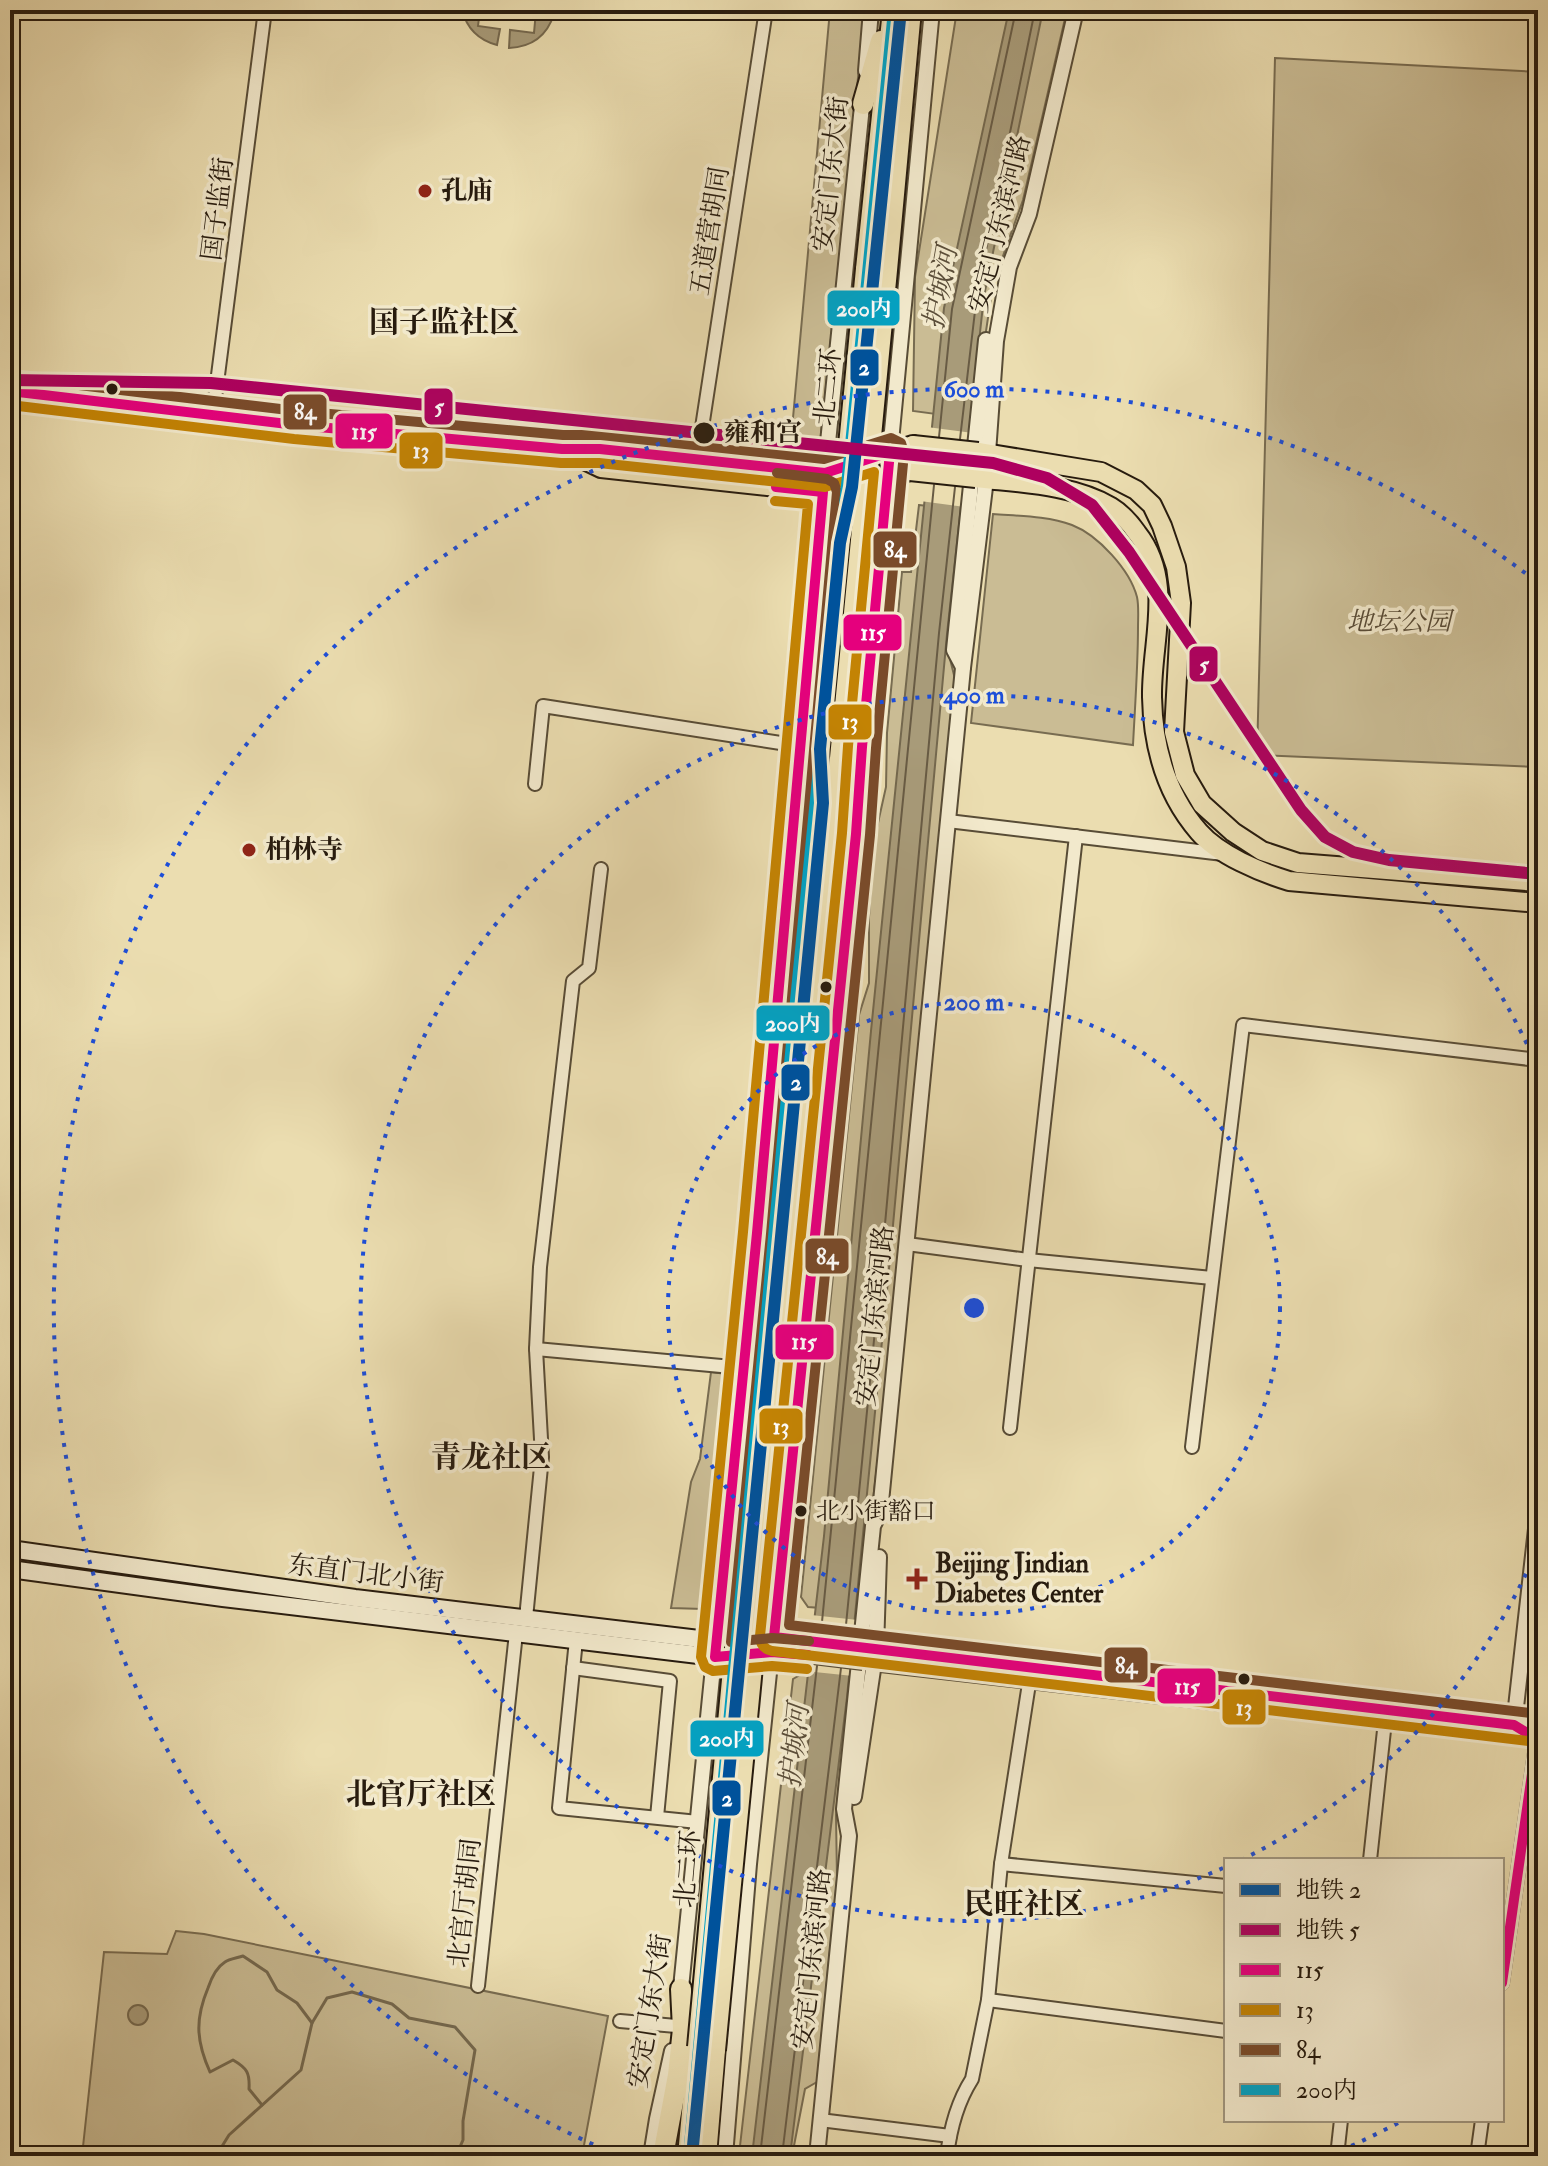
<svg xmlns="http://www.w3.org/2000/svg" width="1548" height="2166" font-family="'IM FELL Double Pica','Noto Serif SC',serif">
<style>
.green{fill:#cabc94;stroke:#786c51;stroke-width:2}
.water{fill:#a89b79;stroke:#74684e;stroke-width:2}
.pier{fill:#ebddb0}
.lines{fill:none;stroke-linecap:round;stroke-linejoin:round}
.shore{stroke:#685b44;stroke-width:2}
.stream{stroke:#74684e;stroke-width:3}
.minor-casing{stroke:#584c36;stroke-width:16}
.tertiary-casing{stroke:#584c36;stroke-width:18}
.secondary-casing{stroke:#271b0e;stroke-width:20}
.primary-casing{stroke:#271b0e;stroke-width:22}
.trunk-casing{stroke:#271b0e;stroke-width:24}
.minor{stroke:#f2e9cc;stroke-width:12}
.tertiary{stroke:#f2e9cc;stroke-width:14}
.secondary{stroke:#f2e9cc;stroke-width:16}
.primary{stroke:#ebddb0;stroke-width:18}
.trunk{stroke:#ebddb0;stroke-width:20}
.tertiary-bridge-casing{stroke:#584c36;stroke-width:18;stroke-linecap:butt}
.primary-bridge-casing{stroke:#271b0e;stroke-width:22;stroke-linecap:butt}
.trunk-bridge-casing{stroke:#271b0e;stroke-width:24;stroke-linecap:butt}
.tertiary-bridge{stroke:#f2e9cc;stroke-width:14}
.primary-bridge{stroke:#ebddb0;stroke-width:18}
.trunk-bridge{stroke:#ebddb0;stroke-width:20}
.bus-1-casing{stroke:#f2e9cc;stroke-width:16}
.bus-2-casing{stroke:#f2e9cc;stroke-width:16}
.bus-3-casing{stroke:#f2e9cc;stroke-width:16}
.bus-4-casing{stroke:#f2e9cc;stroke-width:16}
.bus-1{stroke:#e5007d;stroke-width:10}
.bus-2{stroke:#c38304;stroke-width:10}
.bus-3{stroke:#7a4b2a;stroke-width:10}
.bus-4{stroke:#02a2c4;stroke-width:10}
.metro-1-casing{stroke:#f2e9cc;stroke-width:18}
.metro-2-casing{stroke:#f2e9cc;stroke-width:18}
.metro-1{stroke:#00529b;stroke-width:12}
.metro-2{stroke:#ae005f;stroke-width:12}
.ring{fill:none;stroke:#1d4ed8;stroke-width:4;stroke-dasharray:4 8}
.poi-dot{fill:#8f2418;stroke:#f2e9cc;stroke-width:3}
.bus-dot{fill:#271b0e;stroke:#f2e9cc;stroke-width:3}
.labels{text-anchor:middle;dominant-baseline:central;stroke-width:7;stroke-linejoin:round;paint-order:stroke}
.bus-label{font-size:24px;fill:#271b0e;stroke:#f2e9cc;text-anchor:start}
.street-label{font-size:26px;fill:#271b0e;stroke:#f2e9cc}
.poi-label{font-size:26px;font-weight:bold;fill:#271b0e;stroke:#f2e9cc;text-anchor:start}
.stop-label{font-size:26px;font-weight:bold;fill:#271b0e;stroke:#f2e9cc;text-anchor:start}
.park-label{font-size:26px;font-style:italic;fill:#584b36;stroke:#f2e9cc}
.water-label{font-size:28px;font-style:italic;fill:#5b4e39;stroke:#f2e9cc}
.quarter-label{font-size:30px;font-weight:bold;fill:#271b0e;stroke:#f2e9cc}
.centre{fill:#1d4ed8;stroke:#f2e9cc;stroke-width:4}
.ring-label{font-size:24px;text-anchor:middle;font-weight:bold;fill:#1d4ed8;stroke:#f2e9cc;stroke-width:7;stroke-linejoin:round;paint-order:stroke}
.line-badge{stroke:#f2e9cc;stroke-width:3}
.badge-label{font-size:22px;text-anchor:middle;font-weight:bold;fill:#fff}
</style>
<rect width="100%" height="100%" fill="#ebddb0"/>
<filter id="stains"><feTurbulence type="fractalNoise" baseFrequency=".0025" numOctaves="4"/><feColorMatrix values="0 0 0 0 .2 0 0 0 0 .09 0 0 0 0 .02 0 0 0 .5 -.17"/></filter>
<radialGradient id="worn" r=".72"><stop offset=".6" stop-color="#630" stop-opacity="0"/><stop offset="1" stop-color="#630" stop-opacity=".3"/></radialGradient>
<g class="green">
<polygon points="830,10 865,10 819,454 790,451"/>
<polygon points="957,10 1067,10 1023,200 993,284 973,419 913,411 915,277"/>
<polygon points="1275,58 1538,72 1538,767 1257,755"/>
<polygon points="919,505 963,510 949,655 956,683 880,1440 860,1611 808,1607 801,1597 859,1015 869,983 869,917 874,841 886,787 887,733 902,572 911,572"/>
<path d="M 993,514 C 1019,516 1048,516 1072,525 C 1098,535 1130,570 1137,597 C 1139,606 1138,618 1138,627 C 1138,666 1135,706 1133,745 L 971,723 Z"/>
<polygon points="711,1372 734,1375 703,1609 671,1608 691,1482 700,1459"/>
<polygon points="800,1675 852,1683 836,1815 837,1879 817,2082 805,2089 792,2156 745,2156 746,2148 740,2146 793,1679"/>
<polygon points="176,1931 204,1934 608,2016 582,2156 82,2156 104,1952 167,1954"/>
</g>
<g class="water">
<path d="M 462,10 L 480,10 L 478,26 L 500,29 L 497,45 C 478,40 467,29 462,10 Z"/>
<polygon points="1009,10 1043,10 984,296 947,634 888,1280 847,1697 790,2156 752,2156 824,1536 871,1031 944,308"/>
<path d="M 536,11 L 554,14 C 547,36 532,47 509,48 L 510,30 L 534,33 Z"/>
<circle cx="138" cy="2015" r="10"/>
</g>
<g class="pier">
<polygon points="927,427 973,433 965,507 920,501"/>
<polygon points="811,1615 858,1620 853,1676 805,1671"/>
</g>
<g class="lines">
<g class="shore">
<polyline points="939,437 952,309 1016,10"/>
<polyline points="960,439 977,294 1035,10"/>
<polyline points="821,1632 934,485"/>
<polyline points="845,1635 880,1279 939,633 955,487"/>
<polyline points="760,2156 817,1666"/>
<polyline points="782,2156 841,1668"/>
</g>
<g class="stream">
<path d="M 262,2105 L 249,2089 C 250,2073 247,2068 233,2060 L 210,2072 C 196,2041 195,2019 208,1988 C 211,1979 217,1967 225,1962 C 229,1959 237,1958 243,1956 L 267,1972 L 277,1990 L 297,2003 L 312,2023"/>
<polyline points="216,2156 229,2135 301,2070 312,2023 327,1998 352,1992 392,2004 409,2018 455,2027 475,2050 463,2121 463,2140 456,2156"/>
</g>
<defs>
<g id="minor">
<polyline points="213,414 265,10"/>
<polyline points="697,460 766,10"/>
<polyline points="535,784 543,706 800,746"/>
<polyline points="948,821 1223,854"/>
<polyline points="907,1244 1028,1260 1212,1278"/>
<polyline points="536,1349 743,1368"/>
<polyline points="1010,1428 1076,836"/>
<polyline points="1192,1447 1243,1025 1538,1060"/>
<polyline points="526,1618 542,1457 536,1349 540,1267 573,981 589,968 601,869"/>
<polyline points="576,1640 559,1808 698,1822"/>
<polyline points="573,1668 670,1681 657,1817"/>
<polyline points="1370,1860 1385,1721"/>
<polyline points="1001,1864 1226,1886"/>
<polyline points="1502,1983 1537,1739"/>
<polyline points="478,1986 516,1633"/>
<polyline points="988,2000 1226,2031"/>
<polyline points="620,2021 676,2026"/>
<polyline points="820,2120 950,2136"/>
<path d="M 947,2156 C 950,2130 958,2101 972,2079 L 988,2000 L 1001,1864 L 1028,1690"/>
<polyline points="1337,2156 1341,2120"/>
<polyline points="1477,2156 1482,2120"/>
</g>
<g id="tertiary">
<polyline points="866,71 871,10"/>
<polyline points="988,453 996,341 1009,267 1029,214 1076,10"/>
<polyline points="963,667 954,650 986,340"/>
<polyline points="855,842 862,747 932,10"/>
<polyline points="791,844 823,492 863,96"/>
<polyline points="760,1198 788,872"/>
<polyline points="812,1260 851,883"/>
<polyline points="865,1646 1538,1728"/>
<polyline points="876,1648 879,1557"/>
<polyline points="863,1662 1538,1739"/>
<polyline points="1514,1725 1538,1511"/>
<polyline points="854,1797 874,1663"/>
<polyline points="680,1998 757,1227"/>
<polyline points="651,2156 657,2119 672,2051"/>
<polyline points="725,2156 749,1864 808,1300"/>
<polyline points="817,2156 849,1836 844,1809 873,1526 880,1512 963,668 986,479"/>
</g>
<g id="secondary">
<polyline points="10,1549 355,1598 716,1641"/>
<polyline points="10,1569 223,1598 715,1657"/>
</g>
<g id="primary">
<polyline points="10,391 296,425 562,449 600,449 825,473 913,445"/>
<polyline points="568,452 601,468 823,492 910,471"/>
<polyline points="978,452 1101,472 1136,490 1152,505 1162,526 1176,567 1181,603 1174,732 1185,775 1202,804 1233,832 1262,851 1298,863 1538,882"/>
<path d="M 976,478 C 1020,483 1072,484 1111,507 C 1121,513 1130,523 1137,533 C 1175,581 1151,641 1152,697 C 1153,746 1166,794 1199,832 C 1219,855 1260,872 1289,881 L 1538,903"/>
</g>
<g id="trunk">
<polyline points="863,104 881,41"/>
<polyline points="866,269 893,10"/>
<polyline points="887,270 911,10"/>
<polyline points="792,835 797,891"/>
<polyline points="835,915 856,834"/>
<polyline points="757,1233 767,1189"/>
<polyline points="804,1242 807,1310"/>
<polyline points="767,1302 810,850"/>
<polyline points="787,1304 831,852"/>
<polyline points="663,2156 678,2075 683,2029 681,1989"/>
<polyline points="688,2156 698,2047"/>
<polyline points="706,2156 715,2050"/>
</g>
</defs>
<use href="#minor" class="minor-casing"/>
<use href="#tertiary" class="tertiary-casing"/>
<use href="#secondary" class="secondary-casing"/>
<use href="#primary" class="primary-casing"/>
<use href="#trunk" class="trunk-casing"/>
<use href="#minor" class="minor"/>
<use href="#tertiary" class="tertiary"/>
<use href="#secondary" class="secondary"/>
<use href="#primary" class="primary"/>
<use href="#trunk" class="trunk"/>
<defs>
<g id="tertiary-bridge">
<polyline points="799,1639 865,1646"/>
<polyline points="797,1654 863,1662"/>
</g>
<g id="primary-bridge">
<polyline points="913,445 978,452"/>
<polyline points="910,471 976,478"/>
</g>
<g id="trunk-bridge">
<polyline points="810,850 866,269"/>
<polyline points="831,852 887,270"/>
<polyline points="698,2047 767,1302"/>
<polyline points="715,2050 787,1304"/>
</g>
</defs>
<use href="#tertiary-bridge" class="tertiary-bridge-casing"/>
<use href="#primary-bridge" class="primary-bridge-casing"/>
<use href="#trunk-bridge" class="trunk-bridge-casing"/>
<use href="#tertiary-bridge" class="tertiary-bridge"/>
<use href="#primary-bridge" class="primary-bridge"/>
<use href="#trunk-bridge" class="trunk-bridge"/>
<defs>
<g id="bus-1">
<polyline points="10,391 296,425 562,449 600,449 825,473 890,452 862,747 856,834 774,1637 1514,1725 1537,1739"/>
<polyline points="776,487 823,492 757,1233 715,1657 772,1652 808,1655"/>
<polyline points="1502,1983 1537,1739"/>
</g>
<g id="bus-2">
<path d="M 10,405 L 294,439 L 561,463 L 599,463 L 825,487 L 874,472 L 848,746 L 842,833 L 760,1636 C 760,1644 764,1649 772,1651 L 1536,1742"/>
<polyline points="775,501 808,504 743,1232 701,1657 705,1667 713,1671 772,1666 807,1669"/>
</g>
<g id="bus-3">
<polyline points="12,377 297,411 563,435 601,435 824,459 891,438 901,443 904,453 876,748 870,835 789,1625 1538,1714"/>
<polyline points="777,473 827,479 834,483 837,492 771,1234 731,1642 772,1638 809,1641"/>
</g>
<polyline id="bus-4" points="688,2156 793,1021 893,10"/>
</defs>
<use href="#bus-1" class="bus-1-casing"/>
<use href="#bus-2" class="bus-2-casing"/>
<use href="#bus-3" class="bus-3-casing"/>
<use href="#bus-4" class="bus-4-casing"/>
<use href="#bus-1" class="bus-1"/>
<use href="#bus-2" class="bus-2"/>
<use href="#bus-3" class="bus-3"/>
<use href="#bus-4" class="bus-4"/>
<defs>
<polyline id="metro-1" points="692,2156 823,803 820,749 840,543 852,487 901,10"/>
<polyline id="metro-2" points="10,380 211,383 993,463 1047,478 1092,505 1129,552 1301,810 1325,837 1353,852 1389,860 1538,874"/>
</defs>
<use href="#metro-1" class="metro-1-casing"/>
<use href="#metro-2" class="metro-2-casing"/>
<use href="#metro-1" class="metro-1"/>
<use href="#metro-2" class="metro-2"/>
</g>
<g class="ring">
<circle cx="974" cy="1308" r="306"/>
<path d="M1536 1552A613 613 0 0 1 1243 1859M1223 1868A613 613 0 1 1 1536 1064"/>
<path d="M1398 2123A919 919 0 0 1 1333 2154M615 2154A919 919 0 1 1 1533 579"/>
</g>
<g class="poi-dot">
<circle cx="425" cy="191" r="8"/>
<circle cx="249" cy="850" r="8"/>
<path d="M913 1567h8v8h8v8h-8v8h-8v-8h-8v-8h8z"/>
</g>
<g class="bus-dot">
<circle cx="112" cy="389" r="7"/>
<circle cx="704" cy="433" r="12"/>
<circle cx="826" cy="987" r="7"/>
<circle cx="801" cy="1511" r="7"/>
<circle cx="1244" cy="1679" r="7"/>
</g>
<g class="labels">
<g class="bus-label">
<text x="816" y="1511">北小街豁口</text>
</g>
<g class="street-label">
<text transform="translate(831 174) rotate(-84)">安定门东大街</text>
<text transform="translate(218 209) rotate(-83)">国子监街</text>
<text transform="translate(1000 224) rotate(-76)">安定门东滨河路</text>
<text transform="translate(710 231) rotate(-81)">五道营胡同</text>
<text transform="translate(828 387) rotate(-84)">北二环</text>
<text transform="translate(875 1316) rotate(-84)">安定门东滨河路</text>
<text transform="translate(366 1574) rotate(7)">东直门北小街</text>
<text transform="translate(688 1869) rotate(-85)">北二环</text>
<text transform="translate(465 1903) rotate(-84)">北官厅胡同</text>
<text transform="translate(812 1959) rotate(-84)">安定门东滨河路</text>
<text transform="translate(650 2011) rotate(-81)">安定门东大街</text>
</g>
<g class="poi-label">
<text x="441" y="191">孔庙</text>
<text x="265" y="850">柏林寺</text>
<text x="935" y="1564">Beijing Jindian<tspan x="935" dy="30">Diabetes Center</tspan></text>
</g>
<g class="stop-label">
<text x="724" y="433">雍和宫</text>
</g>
<g class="park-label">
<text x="1399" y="622">地坛公园</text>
</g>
<g class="water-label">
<text transform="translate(941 288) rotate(-80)">护城河</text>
<text transform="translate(795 1746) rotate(-84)">护城河</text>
</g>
<g class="quarter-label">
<text x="444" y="322">国子监社区</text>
<text x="491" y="1457">青龙社区</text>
<text x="421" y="1794">北官厅社区</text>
<text x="1024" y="1904">民旺社区</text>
</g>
</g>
<circle cx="974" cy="1308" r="12" class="centre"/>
<g class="ring-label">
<text x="974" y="397">600 m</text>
<text x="974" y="703">400 m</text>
<text x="974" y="1010">200 m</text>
</g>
<g class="line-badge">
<rect x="826" y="289" width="75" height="38" rx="8" fill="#02a2c4"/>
<rect x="849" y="348" width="31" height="39" rx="8" fill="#00529b"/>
<rect x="423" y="387" width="31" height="39" rx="8" fill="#ae005f"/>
<rect x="282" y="393" width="46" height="38" rx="8" fill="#7a4b2a"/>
<rect x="334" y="412" width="60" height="38" rx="8" fill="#e5007d"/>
<rect x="398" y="431" width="46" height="39" rx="8" fill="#c38304"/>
<rect x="872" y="530" width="46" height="39" rx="8" fill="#7a4b2a"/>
<rect x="842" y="613" width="61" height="39" rx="8" fill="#e5007d"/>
<rect x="1188" y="645" width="31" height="38" rx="8" fill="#ae005f"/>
<rect x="827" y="703" width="46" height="38" rx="8" fill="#c38304"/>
<rect x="755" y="1004" width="76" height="38" rx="8" fill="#02a2c4"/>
<rect x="780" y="1063" width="31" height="39" rx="8" fill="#00529b"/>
<rect x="804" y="1237" width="46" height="38" rx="8" fill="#7a4b2a"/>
<rect x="774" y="1323" width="61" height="38" rx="8" fill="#e5007d"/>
<rect x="758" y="1407" width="46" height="38" rx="8" fill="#c38304"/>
<rect x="1103" y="1646" width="46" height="38" rx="8" fill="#7a4b2a"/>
<rect x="1156" y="1667" width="61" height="38" rx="8" fill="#e5007d"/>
<rect x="1221" y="1688" width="46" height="38" rx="8" fill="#c38304"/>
<rect x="689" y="1719" width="76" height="39" rx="8" fill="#02a2c4"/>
<rect x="711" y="1779" width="31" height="38" rx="8" fill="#00529b"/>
</g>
<g class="badge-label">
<text x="864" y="316">200内</text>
<text x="864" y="375">2</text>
<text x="439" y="414">5</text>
<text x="305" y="419">84</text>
<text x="364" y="439">115</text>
<text x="421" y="458">13</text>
<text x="895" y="557">84</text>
<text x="873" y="640">115</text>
<text x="1204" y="672">5</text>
<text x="850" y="729">13</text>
<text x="793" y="1031">200内</text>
<text x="796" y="1090">2</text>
<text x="827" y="1264">84</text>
<text x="804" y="1349">115</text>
<text x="781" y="1434">13</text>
<text x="1126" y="1673">84</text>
<text x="1187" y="1694">115</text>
<text x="1244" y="1715">13</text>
<text x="727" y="1746">200内</text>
<text x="727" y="1806">2</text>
</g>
<rect width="1548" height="2166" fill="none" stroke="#ebddb0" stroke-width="40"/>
<rect x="12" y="12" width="1524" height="2142" fill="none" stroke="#271b0e" stroke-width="4"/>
<rect x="20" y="20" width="1508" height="2126" fill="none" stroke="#271b0e" stroke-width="2"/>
<rect x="1224" y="1858" width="280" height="264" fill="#f2e9cc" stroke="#a19780" stroke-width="2"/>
<rect x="1240" y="1884" width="40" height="12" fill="#00529b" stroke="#a19780" stroke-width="2"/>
<text x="1296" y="1898" font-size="24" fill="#271b0e">地铁 2</text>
<rect x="1240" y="1924" width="40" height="12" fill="#ae005f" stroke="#a19780" stroke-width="2"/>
<text x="1296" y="1938" font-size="24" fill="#271b0e">地铁 5</text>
<rect x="1240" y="1964" width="40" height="12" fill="#e5007d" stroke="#a19780" stroke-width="2"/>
<text x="1296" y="1978" font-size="24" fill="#271b0e">115</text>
<rect x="1240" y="2004" width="40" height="12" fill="#c38304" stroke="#a19780" stroke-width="2"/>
<text x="1296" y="2018" font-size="24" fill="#271b0e">13</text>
<rect x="1240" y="2044" width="40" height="12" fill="#7a4b2a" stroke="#a19780" stroke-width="2"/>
<text x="1296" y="2058" font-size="24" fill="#271b0e">84</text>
<rect x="1240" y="2084" width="40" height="12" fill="#02a2c4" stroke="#a19780" stroke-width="2"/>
<text x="1296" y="2098" font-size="24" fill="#271b0e">200内</text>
<rect width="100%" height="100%" filter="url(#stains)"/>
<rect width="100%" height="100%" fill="url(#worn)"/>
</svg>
